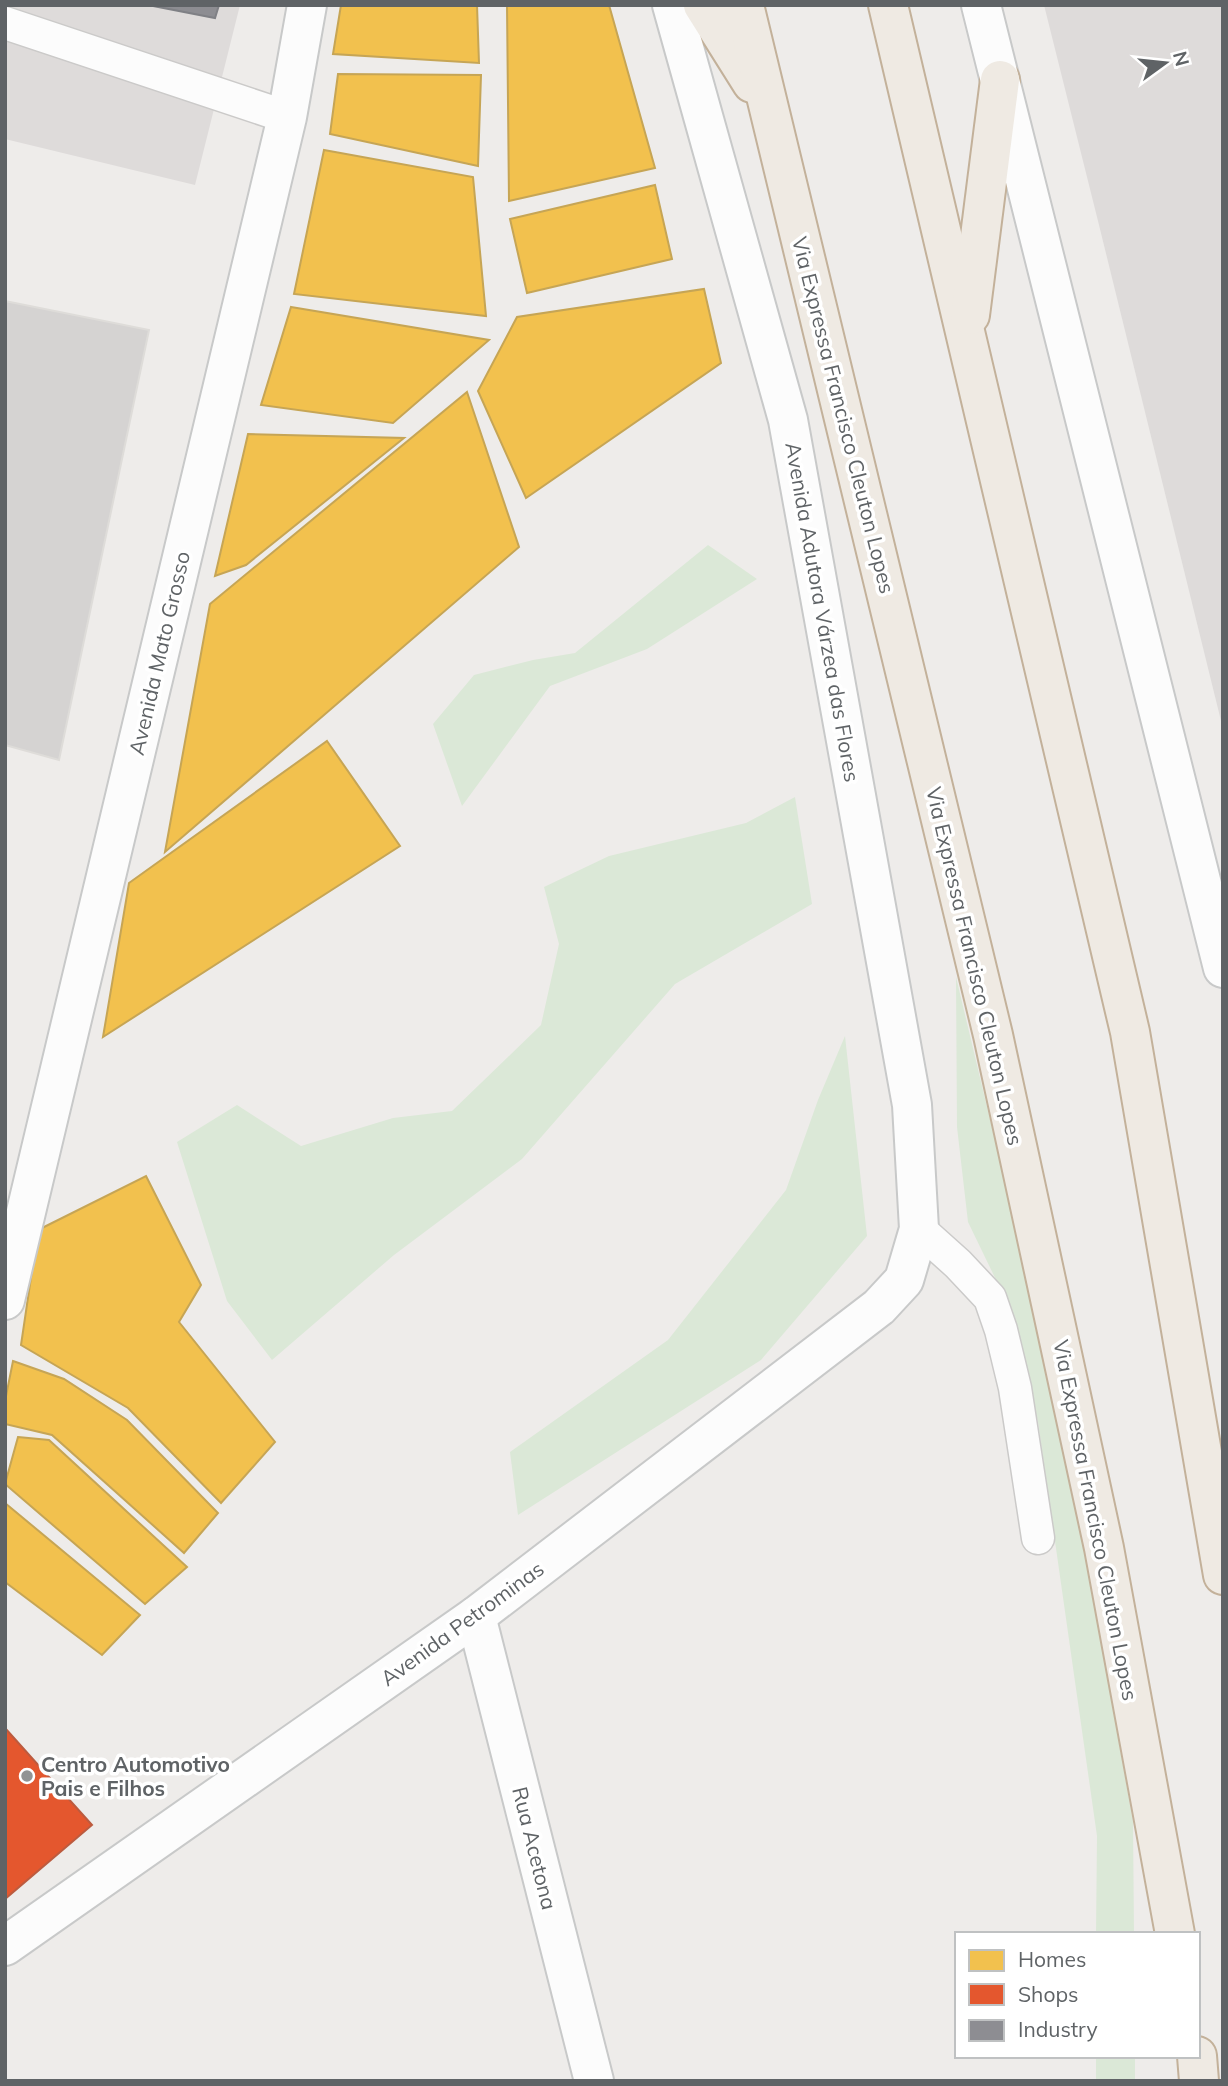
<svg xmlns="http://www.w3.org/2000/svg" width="1228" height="2086" font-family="Mulish,sans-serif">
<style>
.industrial{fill:#dedbda}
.green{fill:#dbe8d7}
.homes{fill:#f2c14e;stroke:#c6a555;stroke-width:2}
.shops{fill:#e4572e;stroke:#bc5b3f;stroke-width:2}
.industry{fill:#8d8d92;stroke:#7f8085;stroke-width:2}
.building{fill:#d5d3d2;stroke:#dedcd9;stroke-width:2}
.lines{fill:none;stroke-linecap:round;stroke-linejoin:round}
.lane-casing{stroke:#cbcac9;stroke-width:35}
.secondary-casing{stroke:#c8c9c9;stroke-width:42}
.highway-casing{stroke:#c3b19a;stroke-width:42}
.lane{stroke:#fcfcfc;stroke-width:32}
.secondary{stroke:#fcfcfc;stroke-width:38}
.highway{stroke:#efeae3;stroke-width:38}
.poi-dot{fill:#919394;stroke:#fff;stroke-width:2.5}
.labels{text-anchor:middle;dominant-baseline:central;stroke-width:7;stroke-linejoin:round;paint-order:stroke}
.street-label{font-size:21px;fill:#5f6366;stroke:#fff}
.poi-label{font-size:21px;font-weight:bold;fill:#5f6366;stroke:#fff;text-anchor:start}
</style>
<rect width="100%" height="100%" fill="#eeecea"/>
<g class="industrial">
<polygon points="5,5 240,5 195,185 5,139"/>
<polygon points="1044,5 1223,5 1223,729 1099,225"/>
</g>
<g class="green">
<polygon points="708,545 757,579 647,649 550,686 462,806 433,724 474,675 533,660 575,653"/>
<polygon points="795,797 812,904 675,984 522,1159 394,1255 272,1360 227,1301 177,1142 237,1105 301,1146 393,1118 452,1111 541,1025 559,944 544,887 609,856 746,823"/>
<polygon points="956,977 1061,1417 1133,1822 1134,1934 1096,1934 1097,1836 1038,1422 1014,1317 968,1222 957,1127"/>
<polygon points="845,1036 867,1236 761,1360 518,1515 510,1452 668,1340 786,1190 818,1100"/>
<rect x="1096" y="2056" width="39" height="25"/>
</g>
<g class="homes">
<polygon points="341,5 477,5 479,63 333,54"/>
<polygon points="507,5 609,5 655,168 509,201"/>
<polygon points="338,74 481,75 478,166 330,134"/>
<polygon points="324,150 473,177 486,316 294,294"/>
<polygon points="655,185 672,259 527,293 510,219"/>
<polygon points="704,289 721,363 526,498 478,391 517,317"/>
<polygon points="291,307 489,340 393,423 261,405"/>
<polygon points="467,392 519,547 165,852 210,604"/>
<polygon points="248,434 404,438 246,565 215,576"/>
<polygon points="327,741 400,846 103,1037 129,883"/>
<polygon points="146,1176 201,1285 179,1322 275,1442 221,1503 128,1408 21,1345 38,1230"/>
<polygon points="13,1361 64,1379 127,1420 218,1513 184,1553 52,1435 5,1424 5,1401"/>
<polygon points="18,1437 49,1440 187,1567 145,1604 5,1484"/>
<polygon points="5,1503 140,1615 102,1655 5,1582"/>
</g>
<polygon class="shops" points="5,1728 92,1825 5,1899"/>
<polygon class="industry" points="148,5 219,5 215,18"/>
<polygon class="building" points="5,301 149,330 59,760 5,745"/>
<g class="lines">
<defs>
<g id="lane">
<polyline points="5,23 287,117"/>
<polyline points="919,1229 958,1264 990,1298 1001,1330 1015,1388 1038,1538"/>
</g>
<g id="secondary">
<polyline points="981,5 1223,968"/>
<polyline points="5,1300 287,117 307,5"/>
<polyline points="476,1616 594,2081"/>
<polyline points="5,1946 476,1616 879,1307 904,1280 919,1229 912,1105 788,420 672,5"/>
</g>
<g id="highway">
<polyline points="703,5 752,83"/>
<polyline points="744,5 993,1035 1104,1548 1175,1934"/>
<polyline points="888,5 1130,1032 1223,1575"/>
<polyline points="970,315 1000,80"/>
<polyline points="1197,2056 1199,2081"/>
</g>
</defs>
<use href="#lane" class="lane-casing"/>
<use href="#secondary" class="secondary-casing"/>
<use href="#highway" class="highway-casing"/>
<use href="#lane" class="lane"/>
<use href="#secondary" class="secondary"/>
<use href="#highway" class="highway"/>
</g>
<circle class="poi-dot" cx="27" cy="1776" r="7"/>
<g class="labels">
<g class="street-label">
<text transform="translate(844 415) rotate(76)">Via Expressa Francisco Cleuton Lopes</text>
<text transform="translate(823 612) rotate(80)">Avenida Adutora Várzea das Flores</text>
<text transform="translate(159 653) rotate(-77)">Avenida Mato Grosso</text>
<text transform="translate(975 966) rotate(77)">Via Expressa Francisco Cleuton Lopes</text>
<text transform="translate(1096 1520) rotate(79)">Via Expressa Francisco Cleuton Lopes</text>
<text transform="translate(462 1623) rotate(-36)">Avenida Petrominas</text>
<text transform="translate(535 1848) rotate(76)">Rua Acetona</text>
</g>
<g class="poi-label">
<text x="41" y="1764">Centro Automotivo<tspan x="41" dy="24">Pais e Filhos</tspan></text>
</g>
</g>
<rect width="1228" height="2086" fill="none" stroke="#5f6366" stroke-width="14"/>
<rect x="955" y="1932" width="245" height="126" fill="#ffffff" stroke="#bfc1c2" stroke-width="2"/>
<rect x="969" y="1950" width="35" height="21" fill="#f2c14e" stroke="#bfc1c2" stroke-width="2"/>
<text x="1018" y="1967" font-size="21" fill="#5f6366">Homes</text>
<rect x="969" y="1984" width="35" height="21" fill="#e4572e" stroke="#bfc1c2" stroke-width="2"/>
<text x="1018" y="2002" font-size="21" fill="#5f6366">Shops</text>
<rect x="969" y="2020" width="35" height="21" fill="#8d8d92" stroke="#bfc1c2" stroke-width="2"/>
<text x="1018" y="2037" font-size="21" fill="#5f6366">Industry</text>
<g transform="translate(1165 63) rotate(75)" stroke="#ffffff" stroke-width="5" paint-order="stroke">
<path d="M0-5L12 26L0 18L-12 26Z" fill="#5f6366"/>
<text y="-10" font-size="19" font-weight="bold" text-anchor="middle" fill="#5f6366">N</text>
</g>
</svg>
